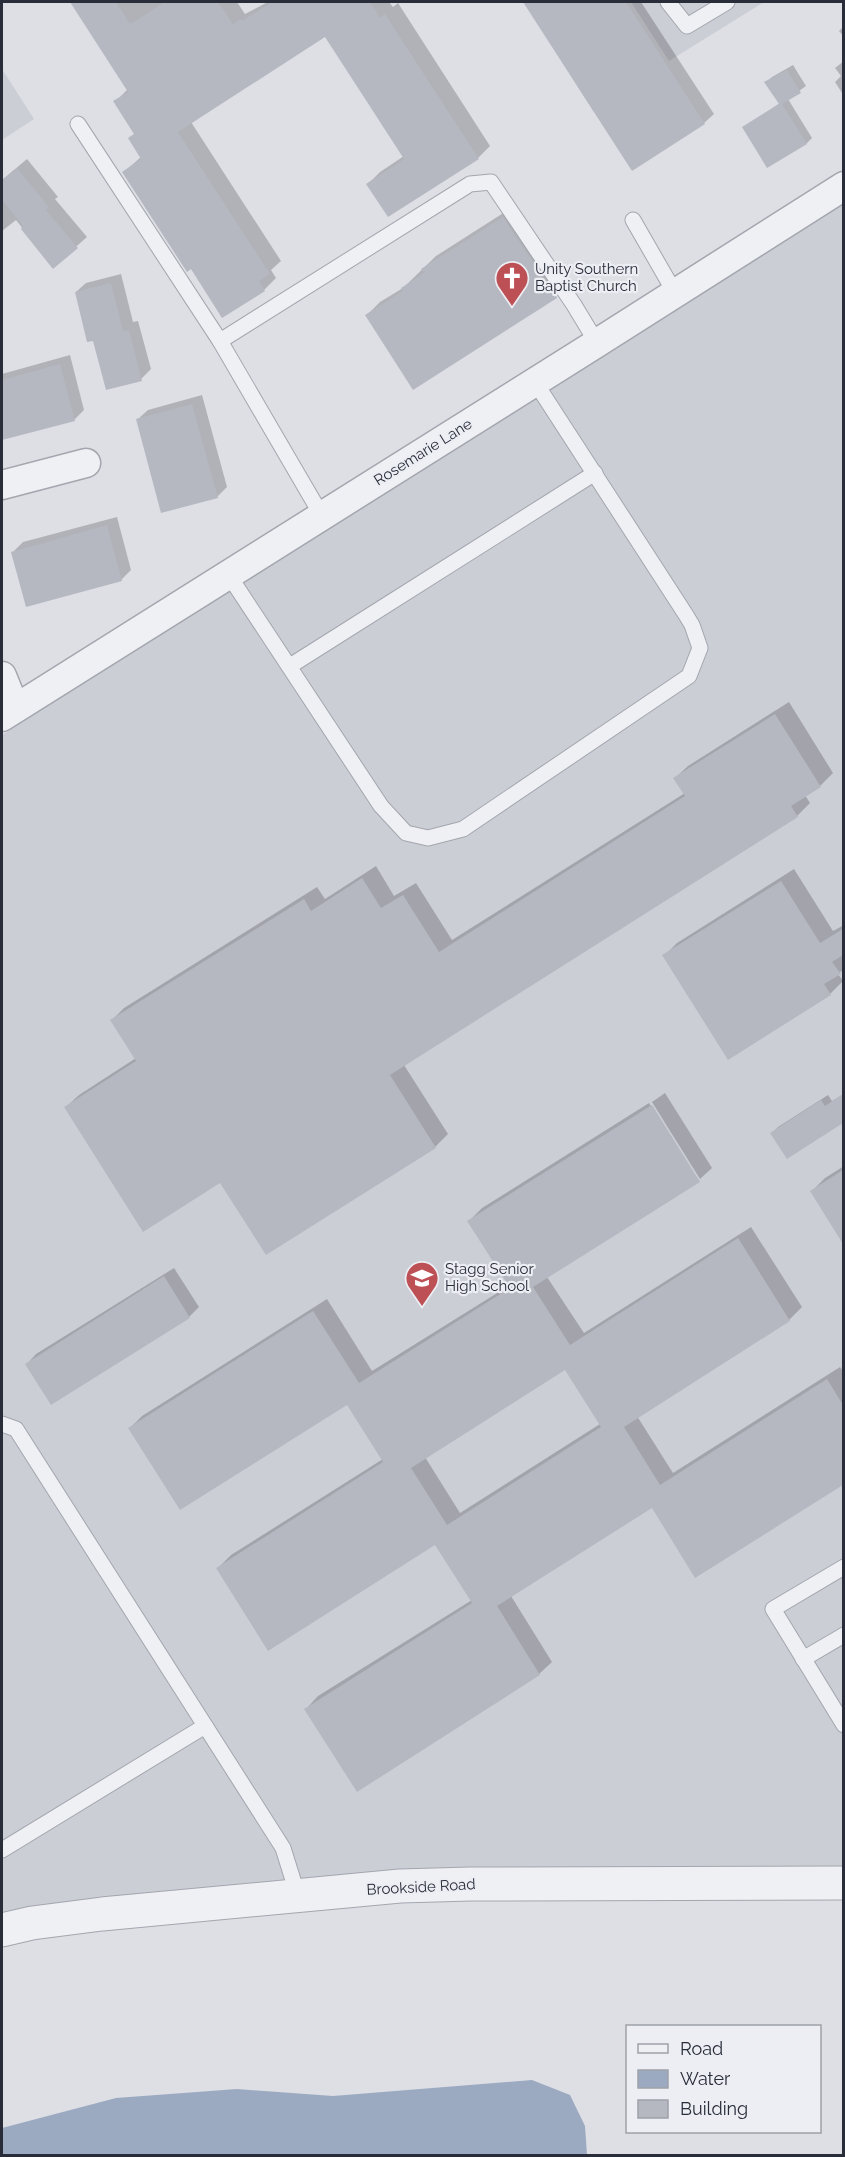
<svg xmlns="http://www.w3.org/2000/svg" width="845" height="2157" font-family="Raleway,sans-serif">
<style>
.built{fill:#ccced6}
.water{fill:#9caac1}
.shadow{fill:#0003;fill-rule:evenodd}
.building{fill:#b5b8c1;fill-rule:evenodd}
.lines{fill:none;stroke-linecap:round;stroke-linejoin:round}
.service-casing{stroke:#a3a6ae;stroke-width:17}
.minor-casing{stroke:#a3a6ae;stroke-width:31}
.tertiary-casing{stroke:#a3a6ae;stroke-width:35}
.service{stroke:#eff0f4;stroke-width:15}
.minor{stroke:#eff0f4;stroke-width:28}
.tertiary{stroke:#eff0f4;stroke-width:33}
.labels{text-anchor:middle;dominant-baseline:central;stroke-width:4.5;stroke-linejoin:round;paint-order:stroke}
.poi-label{font-size:15px;fill:#292d3a;stroke:#eceef3;text-anchor:start}
.street-label{font-size:15px;fill:#292d3a;stroke:#eceef3}
</style>
<rect width="100%" height="100%" fill="#dddfe5"/>
<g class="built">
<polygon points="631,2 764,2 669,61"/>
<polygon points="2,69 34,119 2,140"/>
<polygon points="843,201 843,1879 395,1899 2,1941 2,735 576,366"/>
</g>
<polygon class="water" points="532,2080 570,2095 585,2126 587,2155 2,2155 2,2128 116,2098 237,2089 333,2096"/>
<g class="shadow">
<polygon points="71,2 237,2 245,14 268,2 389,2 393,7 398,3 490,146 478,158 368,184 380,172 404,156 326,35 191,122 281,261 271,270 276,278 264,290 192,267 124,172 141,157 135,133 115,102 128,89"/>
<polygon points="525,2 641,2 714,114 704,123 594,112"/>
<polygon points="844,26 844,37 839,31"/>
<polygon points="844,61 844,96 835,82 841,76 835,68"/>
<polygon points="793,65 806,86 788,99 812,138 807,143 768,165 744,127 780,103 766,82 772,77"/>
<polygon points="27,159 58,197 55,199 87,237 53,267 16,220 2,231 2,180"/>
<polygon points="516,205 569,284 556,297 413,388 367,315 380,302 403,288 436,256"/>
<polygon points="121,274 133,322 138,321 151,369 141,379 94,339 76,292 86,283"/>
<polygon points="70,355 84,410 74,420 2,439 2,374"/>
<polygon points="202,395 227,487 217,497 138,419 148,410"/>
<polygon points="117,517 131,570 121,580 13,552 23,542"/>
<polygon points="789,702 833,773 820,786 805,795 810,803 797,816 404,1065 448,1134 435,1147 220,1181 66,1107 79,1095 136,1058 112,1020 124,1008 317,887 325,899 376,866 394,896 416,883 452,940 685,793 675,778 688,766"/>
<polygon points="794,869 833,931 844,925 844,969 838,974 843,981 830,994 664,956 677,943"/>
<polygon points="665,1093 712,1168 700,1179 652,1102"/>
<polygon points="844,1094 844,1122 787,1157 772,1133 778,1127 828,1095 832,1101"/>
<path d="M 649,1103 L 697,1180 L 700,1180 L 547,1277 L 584,1333 L 751,1227 L 802,1307 L 789,1320 L 637,1416 L 673,1473 L 840,1367 L 844,1372 L 844,1483 L 696,1576 L 652,1506 L 511,1596 L 552,1662 L 539,1674 L 306,1709 L 318,1696 L 472,1600 L 436,1543 L 218,1568 L 231,1555 L 383,1459 L 348,1402 L 130,1428 L 142,1416 L 327,1299 L 372,1371 L 510,1285 L 469,1221 L 482,1208 ZM 566,1368 L 600,1424 L 460,1513 L 425,1457 Z"/>
<polygon points="844,1166 844,1241 812,1191 825,1178"/>
<polygon points="174,1268 199,1307 189,1317 27,1364 36,1354"/>
</g>
<g class="building">
<polygon points="70,2 116,2 130,24 165,2 218,2 233,24 241,19 242,21 272,2 370,2 380,18 385,14 479,159 388,217 366,184 404,159 325,37 178,132 270,274 259,281 265,291 222,318 191,269 187,272 122,172 141,159 128,138 134,134 113,101 128,92"/>
<polygon points="523,2 626,2 705,124 632,171"/>
<polygon points="787,70 801,93 782,104 807,144 767,168 742,127 779,104 764,82"/>
<polygon points="17,168 49,207 46,210 78,248 53,269 21,229 23,226 2,200 2,180"/>
<polygon points="503,217 557,298 413,390 365,315 403,291 401,288 424,273 421,269"/>
<polygon points="111,283 123,331 129,330 142,381 106,390 93,341 87,342 75,292"/>
<polygon points="60,364 75,421 2,440 2,380"/>
<polygon points="192,404 218,498 161,513 136,419"/>
<polygon points="107,525 122,581 26,607 11,552"/>
<polygon points="775,714 821,787 791,806 798,817 390,1075 436,1148 266,1255 220,1183 143,1232 64,1107 136,1061 110,1020 304,899 311,911 362,878 381,908 403,895 439,952 685,796 673,778"/>
<polygon points="781,881 820,943 843,929 843,955 832,962 841,974 824,984 831,995 728,1060 662,955"/>
<polygon points="843,1094 843,1123 787,1159 770,1133 821,1100 825,1106"/>
<path d="M 652,1105 L 700,1182 L 533,1287 L 570,1345 L 738,1238 L 790,1321 L 624,1427 L 660,1485 L 827,1379 L 843,1405 L 843,1485 L 695,1578 L 652,1508 L 497,1606 L 540,1675 L 357,1792 L 304,1709 L 472,1603 L 435,1545 L 268,1651 L 216,1568 L 383,1462 L 347,1405 L 180,1510 L 128,1428 L 313,1311 L 359,1383 L 510,1288 L 467,1221 ZM 565,1370 L 601,1427 L 447,1525 L 411,1468 Z"/>
<polygon points="843,1170 843,1244 810,1191"/>
<polygon points="164,1276 190,1318 51,1405 25,1364"/>
</g>
<g class="lines">
<defs>
<g id="service">
<polyline points="668,2 687,26 727,2"/>
<polyline points="78,124 220,341"/>
<polyline points="633,220 675,293"/>
<polyline points="322,516 220,341 470,184 491,182 574,305 597,343"/>
<polyline points="228,574 381,806 406,833 428,838 463,829 689,676 700,648 692,625 686,615 535,382"/>
<polyline points="290,666 595,473"/>
<polyline points="2,1424 16,1429 283,1848 298,1896"/>
<polyline points="844,1567 773,1609 844,1725"/>
<polyline points="803,1659 844,1635"/>
<polyline points="2,1850 205,1726"/>
</g>
<g id="minor">
<polyline points="2,485 86,463"/>
<polyline points="2,676 15,708"/>
<polyline points="2,717 597,343 844,186"/>
</g>
<polyline id="tertiary" points="2,1930 32,1923 102,1914 400,1886 471,1884 844,1883"/>
</defs>
<use href="#service" class="service-casing"/>
<use href="#minor" class="minor-casing"/>
<use href="#tertiary" class="tertiary-casing"/>
<use href="#service" class="service"/>
<use href="#minor" class="minor"/>
<use href="#tertiary" class="tertiary"/>
</g>
<defs>
<symbol id="church-pin" viewBox="-11 -11 22 30"><path d="M0 17L-7.5 6A9.5 9.5 0 1 1 7.5 6Z" fill="#bd5054" stroke="#eceef3"/><path d="M-1.2-6h2.4v3.5h3.3v2.4h-3.3V6h-2.4V-.1h-3.3v-2.4h3.3Z" fill="#fff"/></symbol>
<symbol id="school-pin" viewBox="-11 -11 22 30"><path d="M0 17L-7.5 6A9.5 9.5 0 1 1 7.5 6Z" fill="#bd5054" stroke="#eceef3"/><path d="M0-5L7-2L0 1L-7-2ZM-4 1L0 2.5L4 1V4Q0 6-4 4Z" fill="#fff"/></symbol>
</defs>
<g fill-rule="evenodd">
<use href="#church-pin" x="493" y="259" width="38" height="52"/>
<use href="#school-pin" x="403" y="1259" width="38" height="52"/>
</g>
<g class="labels">
<g class="poi-label">
<text x="535" y="269">Unity Southern<tspan x="535" dy="17">Baptist Church</tspan></text>
<text x="445" y="1269">Stagg Senior<tspan x="445" dy="17">High School</tspan></text>
</g>
<g class="street-label">
<text transform="translate(423 452) rotate(-32)">Rosemarie Lane</text>
<text transform="translate(421 1887) rotate(-3)">Brookside Road</text>
</g>
</g>
<rect width="845" height="2157" fill="none" stroke="#292d3a" stroke-width="6"/>
<rect x="626" y="2025" width="195" height="108" fill="#eceef3" stroke="#9ea1a9" stroke-width="1.5"/>
<rect x="638" y="2044" width="30" height="9" fill="#eff0f4" stroke="#9ea1a9" stroke-width="1.5"/>
<text x="680" y="2055" font-size="18" fill="#292d3a">Road</text>
<rect x="638" y="2070" width="30" height="18" fill="#9caac1" stroke="#9ea1a9" stroke-width="1.5"/>
<text x="680" y="2085" font-size="18" fill="#292d3a">Water</text>
<rect x="638" y="2100" width="30" height="18" fill="#b5b8c1" stroke="#9ea1a9" stroke-width="1.5"/>
<text x="680" y="2115" font-size="18" fill="#292d3a">Building</text>
</svg>
